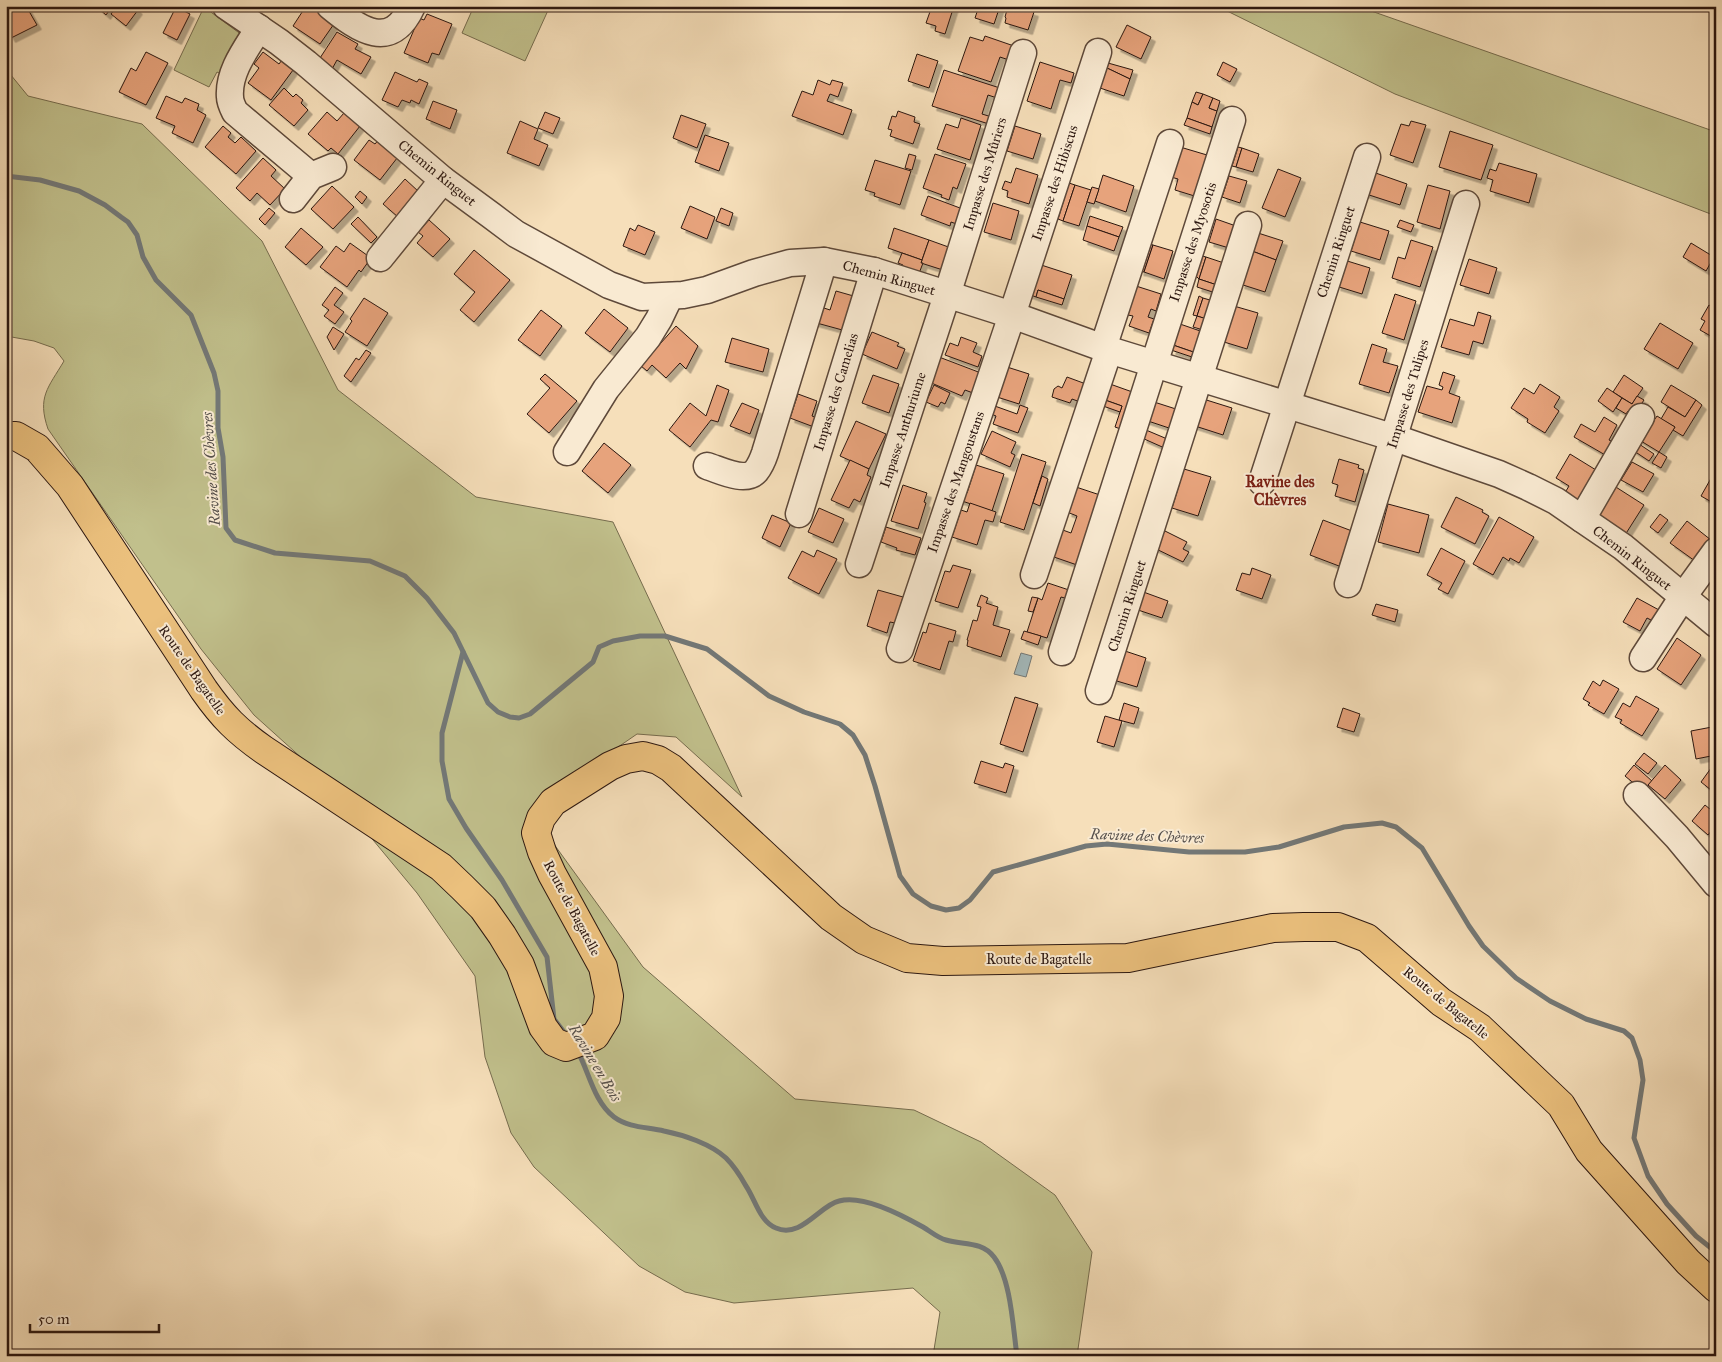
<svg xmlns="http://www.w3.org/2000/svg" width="1722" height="1362" font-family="'IM FELL Great Primer',serif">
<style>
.green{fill:#c1c08c;stroke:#766c4e}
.water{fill:#a3b9bc;stroke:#737877}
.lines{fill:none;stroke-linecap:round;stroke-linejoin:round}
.stream{stroke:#737877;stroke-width:5}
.building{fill:#e7a37b;stroke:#2c1710;filter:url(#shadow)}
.minor-casing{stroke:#5e493a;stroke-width:29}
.major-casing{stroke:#2c1710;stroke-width:30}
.minor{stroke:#f9ead2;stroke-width:26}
.major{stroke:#ebc07d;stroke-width:28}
.labels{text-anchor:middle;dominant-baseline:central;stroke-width:4;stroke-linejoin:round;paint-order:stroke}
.street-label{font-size:14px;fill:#2c1710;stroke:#f9ead2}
.water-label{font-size:15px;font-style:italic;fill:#56504c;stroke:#f9ead2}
.quarter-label{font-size:16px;font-weight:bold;fill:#7a1f14;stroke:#f9ead2}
</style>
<defs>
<filter id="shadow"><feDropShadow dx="4.5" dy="4.5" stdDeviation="0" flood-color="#0004"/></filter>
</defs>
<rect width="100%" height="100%" fill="#f6dfba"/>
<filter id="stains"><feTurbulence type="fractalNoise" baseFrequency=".004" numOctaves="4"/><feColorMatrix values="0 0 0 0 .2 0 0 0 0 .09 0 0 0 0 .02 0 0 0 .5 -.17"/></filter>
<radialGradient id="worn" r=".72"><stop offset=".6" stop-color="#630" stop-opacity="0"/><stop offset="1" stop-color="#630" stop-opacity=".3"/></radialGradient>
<g class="green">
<polygon points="474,6 550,6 525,61 462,33"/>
<polygon points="1217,6 1357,6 1716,132 1716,216 1395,94"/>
<polygon points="204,7 242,35 227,77 217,72 209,87 174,70"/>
<path d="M 6,69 L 28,96 L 142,124 L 262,241 L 338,390 L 476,497 L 613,522 L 742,797 L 676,737 L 637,734 L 547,796 L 544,824 L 556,847 L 643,967 L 795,1099 L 914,1110 L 981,1142 L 1055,1195 L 1092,1252 L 1077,1356 L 933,1356 L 940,1312 L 913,1288 L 734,1303 L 685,1292 L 639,1266 L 534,1167 L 511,1133 L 485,1057 L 475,976 L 417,893 L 315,770 L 254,715 L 201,649 L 48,429 C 37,397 48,388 64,361 L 54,348 L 34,341 L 6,336 Z"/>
</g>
<polygon class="water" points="1021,653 1032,656 1026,677 1014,674"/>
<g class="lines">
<g class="stream">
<polyline points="6,176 40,180 79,191 105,205 121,217 128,222 137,235 143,257 156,280 191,315 214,373 218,391 218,428 223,457 226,528 235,540 275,553 370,561 405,576 427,598 454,633 488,703 498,712 510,717 519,718 530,714 593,662 599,647 613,641 640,636 665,636 707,649 769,696 804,712 840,724 853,735 865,755 875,786 900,876 913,894 931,906 946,910 959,908 970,900 993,872 1086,846 1107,844 1189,852 1245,852 1279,847 1344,827 1382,823 1396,827 1422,848 1469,926 1483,946 1516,978 1550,1001 1586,1019 1624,1031 1632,1038 1640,1060 1643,1080 1634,1138 1648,1176 1667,1204 1696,1236 1716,1252"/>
<polyline points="463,652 442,733 442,761 449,799 466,828 502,880 547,957 554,1019 567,1036"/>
<path d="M 578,1052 C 589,1072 594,1102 614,1117 C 629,1128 647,1127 664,1131 C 684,1135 711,1144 726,1158 C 733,1165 741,1177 746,1186 C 755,1199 760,1222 776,1228 C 801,1239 820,1205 839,1201 C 863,1194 902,1215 923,1227 C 930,1231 938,1238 946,1240 C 963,1245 982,1241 994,1257 C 1011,1279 1013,1328 1017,1356"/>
</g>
</g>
<g class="building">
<polygon points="19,6 26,6 37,25 11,38 6,29 6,22 10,19 7,13"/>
<polygon points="98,6 108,6 111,8 106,15 97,7"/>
<polygon points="117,6 134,6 138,10 126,26 111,14"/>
<polygon points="306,6 313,6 336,21 320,44 293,26"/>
<polygon points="932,6 954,6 945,34 935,31 936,26 926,23"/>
<polygon points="979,6 1000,6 994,24 975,18"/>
<polygon points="1008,6 1015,6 1034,12 1028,30 1005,23 1006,18 1005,17"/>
<polygon points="176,7 190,14 177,40 163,33"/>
<polygon points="427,14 452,24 439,55 432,53 428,63 404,53 419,18 424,20"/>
<polygon points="1127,25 1151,37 1141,59 1116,47"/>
<polygon points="337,32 358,44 355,49 371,57 361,74 337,60 332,69 320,58"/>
<polygon points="985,36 1014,46 1009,60 1000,57 991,82 958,71 970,37 983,41"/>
<polygon points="146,52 168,63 146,105 119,92 131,68 136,71"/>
<polygon points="263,52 279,64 284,57 296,66 271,100 248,83 259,68 254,64"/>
<polygon points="917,54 938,61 929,88 908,81"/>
<polygon points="1040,62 1074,73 1071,83 1060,80 1051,109 1027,101"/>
<polygon points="1223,62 1237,69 1230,82 1217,75"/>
<polygon points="1108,63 1133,70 1130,79 1107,68"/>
<polygon points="1107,68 1130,79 1124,96 1100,88"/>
<polygon points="944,70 1003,89 1000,99 988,95 982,114 995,118 992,125 932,106"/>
<polygon points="395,72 417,82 419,79 428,83 419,104 411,100 410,103 402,100 398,107 382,100"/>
<polygon points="818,80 830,85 832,80 843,83 838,97 830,94 827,101 852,110 843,135 792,116 802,91 813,95"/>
<polygon points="284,88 293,97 296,94 303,100 301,103 308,110 294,126 269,105"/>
<polygon points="1196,92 1203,94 1198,105 1192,102"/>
<polygon points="1203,94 1213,98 1209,108 1217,111 1212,127 1187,118 1192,102 1198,105"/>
<polygon points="166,96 182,103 185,98 199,104 197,110 206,115 193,143 172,133 175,126 156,118"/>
<polygon points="1213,98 1220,101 1217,111 1209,108"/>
<polygon points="433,101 457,110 450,129 426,119"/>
<polygon points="898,111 915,117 914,122 920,124 913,144 890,136 892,130 888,129 892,116 896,117"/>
<polygon points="327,112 337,121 344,113 360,126 338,154 331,148 328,151 308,134"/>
<polygon points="545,112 560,118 553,134 538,128"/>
<polygon points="681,115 706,124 697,148 673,138"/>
<polygon points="961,118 981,125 970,160 937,149 946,124 958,128"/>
<polygon points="1187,118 1212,127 1210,134 1184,125"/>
<polygon points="520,121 538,129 534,139 548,145 539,166 507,153"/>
<polygon points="1411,121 1426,125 1413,163 1390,155 1401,124 1409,126"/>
<polygon points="223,126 231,133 228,137 235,143 241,137 256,151 236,174 205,147"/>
<polygon points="1015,126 1041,134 1033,159 1007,151"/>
<polygon points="1450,131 1493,145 1481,180 1439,167"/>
<polygon points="705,135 729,143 719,171 695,162"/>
<polygon points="380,138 401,153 380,180 354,160 369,140 375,144"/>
<polygon points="1180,147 1207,155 1207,153 1215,155 1201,198 1175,190 1178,179 1171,177"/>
<polygon points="1238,147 1242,148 1236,167 1232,166"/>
<polygon points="1242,148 1259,154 1253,172 1236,167"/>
<polygon points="909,154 916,156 912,170 905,168"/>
<polygon points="935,154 966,164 957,189 953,187 949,200 941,197 942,195 923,188"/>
<polygon points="263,158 276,170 271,176 285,189 270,205 257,193 250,201 236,188"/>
<polygon points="875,160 911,171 900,205 874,196 875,193 865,190"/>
<polygon points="1499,163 1537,174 1529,203 1490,191 1493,180 1487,178 1490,169 1496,171"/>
<polygon points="1016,168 1038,175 1029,204 1007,197 1008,191 1002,189 1005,181 1011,183"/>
<polygon points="1278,169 1301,178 1285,217 1262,208"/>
<polygon points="1370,171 1407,184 1400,205 1363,193"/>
<polygon points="1103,175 1134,186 1126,212 1095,201"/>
<polygon points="1229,176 1247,181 1240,203 1222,197"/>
<polygon points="405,179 419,192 398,217 383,204"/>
<polygon points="1069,183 1075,185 1063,221 1058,219"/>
<polygon points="1075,185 1091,190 1079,226 1063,221"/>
<polygon points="1428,185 1450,191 1440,229 1417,222"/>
<polygon points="332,186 354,207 333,229 311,209"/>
<polygon points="1092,187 1099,189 1094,204 1087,202"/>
<polygon points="360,191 367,197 362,204 355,197"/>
<polygon points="928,196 968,211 962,226 951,222 950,226 921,215"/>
<polygon points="993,203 1019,211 1011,240 984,232"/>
<polygon points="690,206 715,217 707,239 681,228"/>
<polygon points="269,208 275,213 265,225 259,219"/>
<polygon points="721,208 733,213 729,226 716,221"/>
<polygon points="1090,216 1123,227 1119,237 1087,226"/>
<polygon points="358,217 377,237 371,243 351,224"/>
<polygon points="1216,219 1236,226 1229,248 1209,242"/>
<polygon points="429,220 450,239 433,257 417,243 423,236 418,232"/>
<polygon points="1400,220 1414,225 1411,232 1397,227"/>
<polygon points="1360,222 1389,231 1380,260 1351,251"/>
<polygon points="638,225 655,232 645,255 623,246 630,228 635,231"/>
<polygon points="1087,226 1119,237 1114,251 1083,240"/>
<polygon points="301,228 323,247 306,265 285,247"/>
<polygon points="894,228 929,240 922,260 888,248"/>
<polygon points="1258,233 1283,241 1276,260 1252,251"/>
<polygon points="929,240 954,249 946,271 921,263"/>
<polygon points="1411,240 1433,247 1420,287 1392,278 1398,257 1405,259"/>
<polygon points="350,243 371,258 361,272 359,270 347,287 320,267 336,246 344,252"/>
<polygon points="1148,243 1153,245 1144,272 1139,271"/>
<polygon points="1691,243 1714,257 1706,271 1683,257"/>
<polygon points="1153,245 1173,251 1164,279 1144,272"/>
<polygon points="474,250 510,280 474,322 460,310 475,292 454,274"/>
<polygon points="1252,251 1276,260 1265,292 1240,284"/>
<polygon points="902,253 922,260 921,263 923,263 918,276 901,270 903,265 898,263"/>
<polygon points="1199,255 1206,257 1199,279 1193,273"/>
<polygon points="1206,257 1224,263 1217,285 1199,279"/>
<polygon points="1469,259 1497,268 1489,294 1460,285"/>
<polygon points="1344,260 1370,268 1362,294 1336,286"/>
<polygon points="1032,262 1072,275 1064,299 1038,290 1036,297 1023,292"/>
<polygon points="1199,279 1217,285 1222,295 1197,287"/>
<polygon points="1136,286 1161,294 1156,311 1151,309 1148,317 1154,319 1149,333 1129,326 1133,316 1128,315"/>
<polygon points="335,287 343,293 334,305 344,312 335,324 324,316 329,310 322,305"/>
<polygon points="1038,290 1064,299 1062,305 1036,297"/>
<polygon points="836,291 857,297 846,331 813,322 818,306 830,310"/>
<polygon points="1395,294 1416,301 1404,340 1382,333"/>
<polygon points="1199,296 1203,298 1197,316 1193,315"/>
<polygon points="364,298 388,313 367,346 345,332 352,321 350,319"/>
<polygon points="1203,298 1220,303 1213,321 1197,316"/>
<polygon points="1227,304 1258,313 1247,349 1224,342"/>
<polygon points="1709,305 1716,309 1716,339 1700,330 1705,321 1701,319"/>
<polygon points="604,309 628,328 610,352 585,333"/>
<polygon points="541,310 562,326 540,356 518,340"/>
<polygon points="1478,312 1491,316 1483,344 1473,341 1469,355 1441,347 1450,319 1474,326"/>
<polygon points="1197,316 1213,321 1210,332 1193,327"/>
<polygon points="1660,323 1693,343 1678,369 1644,349"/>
<polygon points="1180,324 1209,334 1202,355 1173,345"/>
<polygon points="676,326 698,346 686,369 680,363 666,378 652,365 647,371 634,360 646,347 652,353"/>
<polygon points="333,327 344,334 334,350 327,337"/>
<polygon points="872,332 899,343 897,346 905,349 897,369 862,354"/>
<polygon points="961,337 977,343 973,352 982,356 978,367 945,355 950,343 958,346"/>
<polygon points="732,338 769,349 763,372 725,362"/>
<polygon points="1372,344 1387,349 1383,362 1398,366 1389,393 1359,384"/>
<polygon points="1173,345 1202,355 1201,360 1171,350"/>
<polygon points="366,350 371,353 351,382 344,376 356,358 359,360"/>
<polygon points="939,357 981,373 973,393 965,390 962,396 929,382"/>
<polygon points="1007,367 1029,374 1019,404 997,397"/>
<polygon points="1443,372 1455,376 1449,393 1460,397 1452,423 1418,412 1427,386 1442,390 1443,387 1439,385"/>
<polygon points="545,374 577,401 549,433 527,414 550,388 540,379"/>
<polygon points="873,375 899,384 889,413 862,403"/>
<polygon points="1624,375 1643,388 1632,404 1613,392"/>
<polygon points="1067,377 1086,384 1083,403 1072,399 1070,403 1052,397 1054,389 1058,386 1062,388"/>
<polygon points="1110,384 1138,394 1126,431 1115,427 1122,406 1105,400"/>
<polygon points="1540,384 1560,397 1554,407 1559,411 1545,433 1527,422 1528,419 1511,408 1524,388 1534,394"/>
<polygon points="717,385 729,390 718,422 711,420 690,447 669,430 690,403 706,416"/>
<polygon points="934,385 950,393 945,404 941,402 938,407 926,402"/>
<polygon points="1671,385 1696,400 1685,417 1661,402"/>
<polygon points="1607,388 1622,398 1613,412 1598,401"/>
<polygon points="798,394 817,401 812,416 817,418 814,427 790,418"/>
<polygon points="1637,396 1644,400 1634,415 1628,411 1626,414 1616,408 1622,398 1632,404"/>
<polygon points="1200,398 1232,408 1223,435 1192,425"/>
<polygon points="1105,400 1122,406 1120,412 1103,406"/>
<polygon points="1696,400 1702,405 1683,436 1673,430 1675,427 1661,419 1668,407 1685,417"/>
<polygon points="1151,401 1179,410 1172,429 1145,420"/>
<polygon points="742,403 759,410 750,434 730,426"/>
<polygon points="992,405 1017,414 1020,405 1028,408 1018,433 993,424 996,416 989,413"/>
<polygon points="1650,416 1655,419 1657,416 1675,427 1659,452 1636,438"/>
<polygon points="1604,417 1617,425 1609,440 1615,443 1607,456 1574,437 1581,424 1595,432"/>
<polygon points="856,421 886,434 869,469 840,456"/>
<polygon points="1146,430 1172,441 1169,450 1142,438"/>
<polygon points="992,431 1016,442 1011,453 1015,455 1010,467 981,454"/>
<polygon points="1636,442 1654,454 1649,461 1631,449"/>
<polygon points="604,443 631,465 608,493 582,471"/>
<polygon points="1659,452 1667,457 1661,468 1652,463"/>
<polygon points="1022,454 1046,462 1024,530 1000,522"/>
<polygon points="1570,454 1596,470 1576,504 1563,496 1569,486 1556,478"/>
<polygon points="1339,459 1359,465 1358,468 1364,470 1355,502 1335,496 1338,485 1332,483"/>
<polygon points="850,460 869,469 867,475 871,477 860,502 854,499 849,508 831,500"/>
<polygon points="1632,462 1654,474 1643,492 1621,480"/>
<polygon points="976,465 1004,474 992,511 959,500 961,491 967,493"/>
<polygon points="1184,469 1211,477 1198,516 1172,508"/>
<polygon points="1714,473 1716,474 1715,504 1701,496"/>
<polygon points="1042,476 1048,479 1040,506 1033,503"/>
<polygon points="1608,482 1644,505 1625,535 1589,513"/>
<polygon points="903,485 927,493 924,502 926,503 918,529 891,521"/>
<polygon points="1076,487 1103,496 1080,566 1051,556 1060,529 1071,533 1077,516 1067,512"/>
<polygon points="1456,497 1483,510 1482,512 1489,516 1475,544 1441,527"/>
<polygon points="970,503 996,512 993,522 985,520 977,545 952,537 961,510 967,512"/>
<polygon points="1388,504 1429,515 1419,553 1378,542"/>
<polygon points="819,508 844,519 833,543 808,532"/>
<polygon points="1660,514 1668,520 1658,533 1650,527"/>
<polygon points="772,515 791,523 780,547 762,538"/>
<polygon points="1499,517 1534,537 1519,563 1510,558 1509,561 1503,557 1493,575 1473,564"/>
<polygon points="1323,520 1352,531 1339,566 1310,555"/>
<polygon points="1687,521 1711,540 1695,561 1670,543"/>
<polygon points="886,527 921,538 915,555 896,550 897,548 881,542"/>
<polygon points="1165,531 1187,542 1183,549 1189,552 1183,562 1150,546 1159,541"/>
<polygon points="1441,548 1465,561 1448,594 1438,589 1442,583 1427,575"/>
<polygon points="817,550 837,559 819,594 788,578 802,551 814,557"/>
<polygon points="953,565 971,570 958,608 935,601 945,571 950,572"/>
<polygon points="1252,568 1271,575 1262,599 1236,590 1242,573 1250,575"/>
<polygon points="1048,583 1075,592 1072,600 1061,597 1047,638 1027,632 1038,598 1042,600"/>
<polygon points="878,590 903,597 895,623 890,622 887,633 867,626"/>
<polygon points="1138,590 1168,601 1162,618 1138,610"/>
<polygon points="981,595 988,598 986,603 998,607 993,625 1010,630 1001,657 967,646 968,640 967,640 973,620 977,621 981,607 977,606"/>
<polygon points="1032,597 1038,598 1033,612 1028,611"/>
<polygon points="1637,598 1659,610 1653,621 1647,618 1640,631 1623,622"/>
<polygon points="1376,604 1398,610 1395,622 1372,615"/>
<polygon points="929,623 956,631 953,642 949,641 940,670 913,661 923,632 926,633"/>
<polygon points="1024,631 1041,636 1038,645 1021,639"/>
<polygon points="1677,638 1701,655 1681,685 1657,669"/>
<polygon points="1119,649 1146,658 1137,687 1110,679"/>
<polygon points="1603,680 1619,689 1604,714 1588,705 1590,703 1583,699 1593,681 1600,686"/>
<polygon points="1636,696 1659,709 1642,736 1620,723 1622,720 1615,717 1623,703 1630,707"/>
<polygon points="1015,697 1038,704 1023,752 1000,744"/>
<polygon points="1124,703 1139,708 1134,724 1119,720"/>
<polygon points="1343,708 1360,714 1354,732 1337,727"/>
<polygon points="1105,716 1122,721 1114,747 1097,742"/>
<polygon points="1716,722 1716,755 1696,759 1691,731 1712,727"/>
<polygon points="1644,753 1657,763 1648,774 1635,764"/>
<polygon points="981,761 1003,768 1005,763 1014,766 1006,793 974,783"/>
<polygon points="1714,764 1716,765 1716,783 1711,790 1701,782"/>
<polygon points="1634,765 1652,781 1643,791 1625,776"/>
<polygon points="1665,765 1681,780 1665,799 1648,785"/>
<polygon points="1705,805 1716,814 1716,825 1708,835 1692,821"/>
</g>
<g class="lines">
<defs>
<g id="minor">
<polyline points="226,6 279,42 306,63 443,180 492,216 516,234 609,285 642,297 683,295 707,290 754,273 790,263 824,261 874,271 1012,315 1109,350 1395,438 1499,474 1528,487 1556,501 1582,519 1623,547 1716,624"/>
<path d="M 330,6 C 359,30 391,52 412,6"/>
<path d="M 259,28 C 246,49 228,72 230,97 C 230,102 233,108 235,112 L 311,176"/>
<polyline points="293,199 311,176 333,167"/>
<polyline points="380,258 443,180"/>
<polyline points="1103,348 1170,143"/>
<polyline points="567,452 606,389 648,337 659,319 670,296"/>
<path d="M 707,466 C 720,470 745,483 756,471 C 760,466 763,459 765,453 L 824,261"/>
<polyline points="1262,482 1367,157"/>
<polyline points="799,514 874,271"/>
<polyline points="1582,519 1641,417"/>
<polyline points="859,564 947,295 1023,53"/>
<polyline points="1034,575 1109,350"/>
<polyline points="1348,584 1466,204"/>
<polyline points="900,649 1012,315 1098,52"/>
<polyline points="1062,652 1232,120"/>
<polyline points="1643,658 1682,598 1716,551"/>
<polyline points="1099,691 1248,225"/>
<polyline points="1637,795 1677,837 1716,884"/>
</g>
<path id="major" d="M 6,436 L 16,436 L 37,448 L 70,486 L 204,690 C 223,717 237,731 264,750 L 441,867 L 462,887 L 483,908 L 502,935 L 520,965 L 543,1027 L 554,1042 L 566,1047 L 595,1036 L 606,1018 L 609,996 L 603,967 L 552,874 L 542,852 L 536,833 L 541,818 L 553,802 L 610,766 L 626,759 L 643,756 L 658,760 L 671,768 L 831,917 L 864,940 L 907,958 L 943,961 L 1128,958 L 1273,928 L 1304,927 L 1338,927 L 1367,938 L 1441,1002 L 1480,1028 L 1561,1105 L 1589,1151 L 1688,1262 L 1716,1288"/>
</defs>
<use href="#minor" class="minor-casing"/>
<use href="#major" class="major-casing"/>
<use href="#minor" class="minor"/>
<use href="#major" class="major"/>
</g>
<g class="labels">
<g class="street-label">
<text transform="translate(437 173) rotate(39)">Chemin Ringuet</text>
<text transform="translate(985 174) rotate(-73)">Impasse des Mûriers</text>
<text transform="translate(1055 183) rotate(-72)">Impasse des Hibiscus</text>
<text transform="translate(1193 242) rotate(-72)">Impasse des Myosotis</text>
<text transform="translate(1336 252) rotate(-72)">Chemin Ringuet</text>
<text transform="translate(889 278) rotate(16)">Chemin Ringuet</text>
<text transform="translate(836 392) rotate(-73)">Impasse des Camelias</text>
<text transform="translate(1408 394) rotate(-73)">Impasse des Tulipes</text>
<text transform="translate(903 430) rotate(-72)">Impasse Anthuriume</text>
<text transform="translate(956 482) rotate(-71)">Impasse des Mangoustans</text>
<text transform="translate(1632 558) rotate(38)">Chemin Ringuet</text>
<text transform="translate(1127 606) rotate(-72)">Chemin Ringuet</text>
<text transform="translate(192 670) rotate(55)">Route de Bagatelle</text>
<text transform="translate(572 908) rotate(62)">Route de Bagatelle</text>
<text x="1039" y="959">Route de Bagatelle</text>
<text transform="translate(1446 1003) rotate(39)">Route de Bagatelle</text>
</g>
<g class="water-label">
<text transform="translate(211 469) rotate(-94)">Ravine des Chèvres</text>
<text transform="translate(1147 836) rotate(2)">Ravine des Chèvres</text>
<text transform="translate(595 1063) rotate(59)">Ravine en Bois</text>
</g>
<g class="quarter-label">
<text x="1280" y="481">Ravine des<tspan x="1280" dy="18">Chèvres</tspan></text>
</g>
</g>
<rect width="1722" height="1362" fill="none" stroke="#f6dfba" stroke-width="25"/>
<rect x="8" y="8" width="1707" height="1347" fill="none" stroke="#2c1710" stroke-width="2.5"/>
<rect x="12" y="12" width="1697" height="1337" fill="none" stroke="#2c1710"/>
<path d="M30 1324v8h129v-8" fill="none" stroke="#2c1710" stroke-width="2.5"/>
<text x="38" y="1324" font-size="15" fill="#2c1710" stroke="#f9ead2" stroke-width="4" paint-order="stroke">50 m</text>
<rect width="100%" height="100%" filter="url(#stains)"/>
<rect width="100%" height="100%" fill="url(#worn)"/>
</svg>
